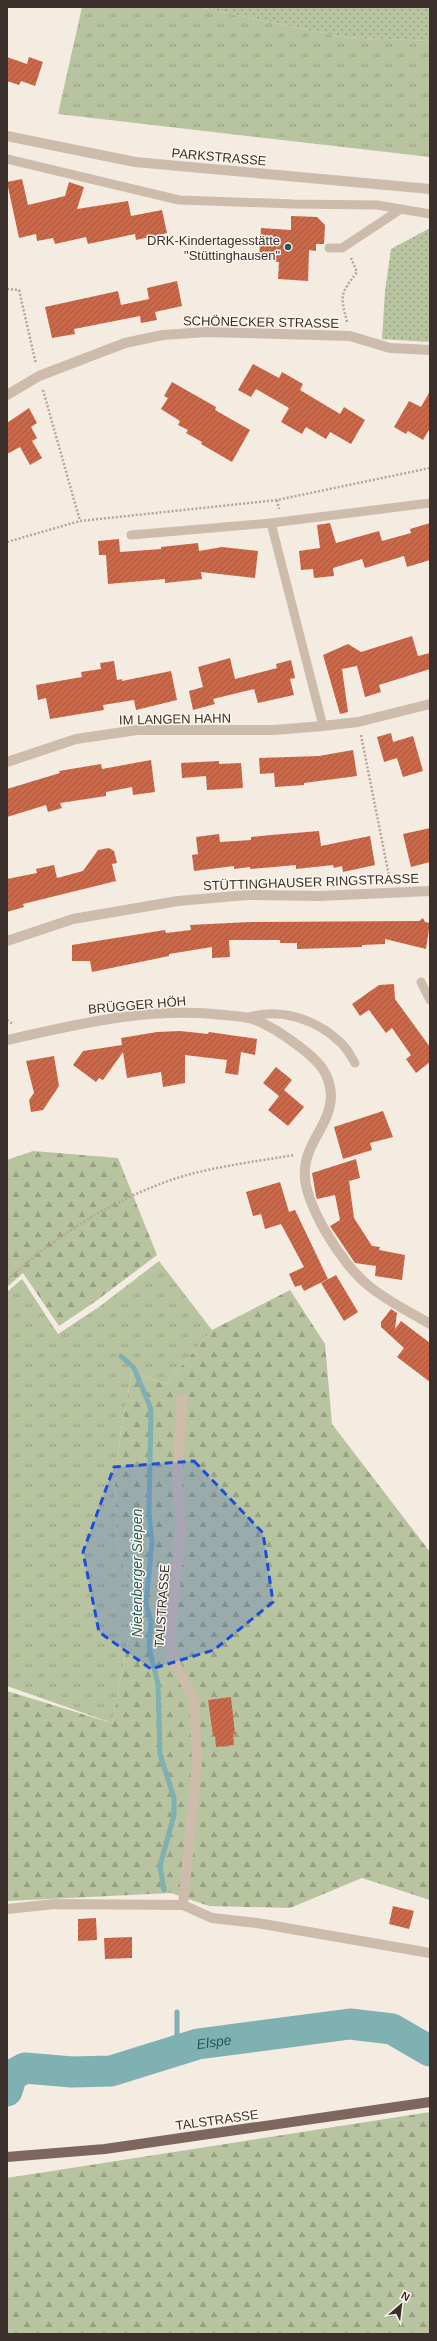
<svg xmlns="http://www.w3.org/2000/svg" width="437" height="2341" font-family="Arial,sans-serif">
<style>
.grass{fill:url(#grass-tufts)}
.forest{fill:url(#forest-firs)}
.park{fill:url(#park-dots)}
.lines{fill:none;stroke-linecap:round;stroke-linejoin:round}
.stream{stroke:#7fb0b2;stroke-width:5}
.river{stroke:#7fb0b2;stroke-width:31}
.building{fill:url(#building-hatch)}
.path{stroke:#b9a596;stroke-width:2.5;stroke-dasharray:2 2;stroke-linecap:butt}
.service{stroke:#cdbbac;stroke-width:9}
.minor{stroke:#cdbbac;stroke-width:10}
.tertiary{stroke:#cdbbac;stroke-width:10}
.primary{stroke:#7d675c;stroke-width:10}
.marked{fill:#1d4ed8;fill-opacity:0.2;stroke:#1d4ed8;stroke-width:3;stroke-dasharray:8 5;stroke-linejoin:round}
.poi-dot{fill:#1f5a5e;stroke:#fbf5ee;stroke-width:1.5}
.labels{text-anchor:middle;dominant-baseline:central;stroke-width:3;stroke-linejoin:round;paint-order:stroke}
.street-label{font-size:13px;fill:#3b302b;stroke:#fbf5ee}
.poi-label{font-size:13px;fill:#3b302b;stroke:#fbf5ee;text-anchor:end}
.water-label{font-size:14px;font-style:italic;fill:#1f5a5e;stroke:#fbf5ee}
</style>
<defs>
<pattern id="grass-tufts" width="24" height="20" patternUnits="userSpaceOnUse"><rect width="24" height="20" fill="#b8c4a0"/><path d="M3 7l-1-3M5 7V3M7 7l1-3M15 17l-1-3M17 17v-4M19 17l1-3" fill="none" stroke="#97a083"/></pattern>
<pattern id="forest-firs" width="22" height="20" patternUnits="userSpaceOnUse"><rect width="22" height="20" fill="#b8c4a0"/><path d="M5 1l3.5 6h-7zM16 11l3.5 6h-7z" fill="#97a083"/></pattern>
<pattern id="park-dots" width="8" height="8" patternUnits="userSpaceOnUse"><rect width="8" height="8" fill="#b8c4a0"/><path d="M2 2h.1M6 6h.1" fill="none" stroke="#97a083" stroke-width="1.8" stroke-linecap="round"/></pattern>
<pattern id="building-hatch" width="6" height="6" patternUnits="userSpaceOnUse"><rect width="6" height="6" fill="#c8694b"/><path d="M-1 1l2-2M0 6l6-6M5 7l2-2" fill="none" stroke="#a4573f"/></pattern>
</defs>
<rect width="100%" height="100%" fill="#f4ebe1"/>
<g class="grass">
<polygon points="82,7 198,7 342,37 430,41 430,157 58,114"/>
<polygon points="159,1261 212,1330 166,1384 132,1372 121,1430 115,1483 117,1544 136,1601 112,1723 7,1686 7,1292 22,1279 58,1334 99,1307"/>
</g>
<g class="forest">
<polygon points="33,1151 118,1158 157,1255 96,1301 59,1326 23,1273 7,1287 7,1160"/>
<polygon points="290,1290 325,1344 332,1424 430,1552 430,1900 362,1878 290,1908 209,1906 171,1893 7,1901 7,1691 112,1723 136,1601 117,1544 115,1483 121,1430 132,1372 166,1384 212,1330"/>
<polygon points="430,2112 430,2334 7,2334 7,2178"/>
</g>
<g class="park">
<polygon points="198,7 430,7 430,41 342,37"/>
<polygon points="430,228 430,342 382,339 385,291 391,249"/>
</g>
<g class="lines">
<g class="stream">
<polyline points="121,1356 134,1368 151,1409 149,1513 152,1543 146,1603 151,1622 149,1647 158,1684 160,1754 174,1798 174,1815 160,1866 164,1890"/>
<polyline points="177,2050 177,2012"/>
</g>
<path class="river" id="s1" d="M 7,2091 L 12,2075 L 25,2068 L 72,2072 L 111,2071 L 198,2044 L 350,2024 L 392,2029 L 430,2051"/>
</g>
<g class="building">
<polygon points="7,57 27,64 29,57 43,62 35,86 21,81 19,85 7,81"/>
<polygon points="22,179 28,205 65,196 69,182 84,187 77,209 128,201 131,216 162,210 167,233 136,240 135,234 88,244 86,237 55,244 53,238 37,241 36,234 19,238 7,182"/>
<polygon points="291,216 317,217 325,225 324,244 316,244 316,251 309,250 308,281 278,279 279,262 259,259 261,228 291,230"/>
<polygon points="177,281 182,306 155,312 157,320 141,323 140,316 74,329 75,334 52,338 45,307 118,291 121,305 149,299 147,288"/>
<polygon points="253,364 279,378 282,372 303,384 300,390 340,414 344,407 365,420 351,444 330,432 326,439 306,427 302,434 281,422 289,408 256,389 251,397 238,390"/>
<polygon points="172,382 216,407 215,410 250,430 232,462 201,444 202,442 186,433 188,430 178,425 180,421 161,409 168,398 164,396"/>
<polygon points="430,391 430,428 423,440 408,431 406,434 394,427 409,401 421,407"/>
<polygon points="29,408 37,423 31,427 37,438 32,441 42,458 30,465 20,447 7,454 7,423"/>
<polygon points="330,523 336,543 379,531 382,541 411,533 410,529 430,523 430,560 407,567 404,556 365,568 362,559 333,568 334,576 314,578 313,569 301,570 299,551 320,548 317,525"/>
<polygon points="119,539 120,552 161,549 161,547 198,543 199,551 222,547 258,551 255,578 201,572 202,579 165,583 165,579 108,584 106,555 99,555 98,541"/>
<polygon points="412,636 418,656 430,653 430,669 379,685 381,692 365,697 357,666 342,669 348,712 340,714 323,655 348,644 361,652"/>
<polygon points="230,658 235,679 277,668 276,664 291,660 295,678 290,679 294,695 258,703 254,689 213,699 215,704 193,710 189,691 203,687 198,667"/>
<polygon points="114,661 117,680 122,679 122,681 171,671 177,700 136,710 134,700 103,705 104,710 50,719 46,698 38,700 36,685 82,677 81,672 101,669 100,663"/>
<polygon points="391,733 393,742 413,736 423,771 403,777 397,758 384,762 377,737"/>
<polygon points="353,750 357,776 304,783 304,785 275,787 274,773 260,774 259,758 319,756"/>
<polygon points="151,760 155,792 133,795 132,787 106,792 106,796 60,803 62,808 48,812 46,805 7,817 7,789 60,773 59,771 101,764 102,769"/>
<polygon points="219,761 219,764 241,763 243,788 207,790 206,776 182,778 181,763"/>
<polygon points="430,828 430,862 411,867 403,834"/>
<polygon points="319,831 321,846 370,836 375,865 343,872 342,866 334,868 333,865 296,869 296,865 250,869 250,867 234,869 234,866 194,871 192,855 198,854 196,837 219,834 220,842 251,840 251,837 271,835"/>
<polygon points="109,848 114,851 117,863 112,864 116,881 23,904 24,907 7,912 7,879 37,873 36,869 54,865 57,878 83,871 98,850"/>
<polygon points="423,918 425,922 430,923 426,949 385,939 385,944 362,945 362,947 297,949 297,943 280,943 280,940 229,940 230,957 212,958 212,947 169,954 169,956 92,972 90,961 72,961 72,945 165,930 166,933 191,930 190,925 250,922 419,921"/>
<polygon points="394,984 395,999 430,1047 430,1062 416,1073 406,1059 411,1055 392,1028 386,1033 369,1010 360,1016 352,1004 379,985"/>
<polygon points="180,1031 208,1034 209,1032 257,1039 255,1055 241,1052 238,1075 225,1073 227,1060 185,1055 185,1083 163,1087 161,1072 127,1078 123,1052 103,1080 99,1078 96,1082 73,1065 83,1051 122,1045 121,1038 157,1032"/>
<polygon points="54,1056 59,1086 43,1110 31,1112 29,1100 34,1093 26,1061"/>
<polygon points="276,1067 292,1080 284,1090 304,1107 288,1126 268,1110 279,1096 263,1083"/>
<polygon points="383,1111 393,1137 370,1143 372,1150 343,1159 334,1127"/>
<polygon points="356,1159 360,1178 349,1181 354,1218 372,1246 380,1247 379,1250 405,1255 402,1280 375,1276 376,1266 355,1263 330,1226 340,1220 335,1195 317,1199 316,1196 312,1173"/>
<polygon points="280,1182 289,1212 295,1210 328,1279 304,1291 301,1285 295,1287 289,1274 304,1267 281,1224 265,1229 261,1214 253,1216 246,1192"/>
<polygon points="336,1275 358,1312 344,1321 321,1283"/>
<polygon points="391,1309 397,1313 395,1329 401,1321 430,1343 430,1382 397,1357 404,1348 381,1327 381,1322"/>
<polygon points="231,1697 235,1734 233,1734 234,1745 216,1747 215,1736 213,1736 208,1700"/>
<polygon points="393,1906 414,1911 409,1929 389,1924"/>
<polygon points="96,1918 97,1940 78,1941 78,1919"/>
<polygon points="132,1937 132,1958 105,1959 104,1938"/>
</g>
<g class="lines">
<g class="path">
<polyline points="7,289 19,290 36,364"/>
<path d="M 347,322 C 340,294 340,295 357,272 L 351,258"/>
<polyline points="43,390 80,521"/>
<polyline points="277,500 279,509"/>
<polyline points="7,542 80,521 277,500 430,468"/>
<polyline points="361,735 390,881"/>
<polyline points="7,1020 13,1024"/>
<path d="M 7,1280 C 50,1241 101,1207 155,1186 C 198,1168 248,1163 294,1155"/>
</g>
<g class="service">
<polyline points="7,159 179,200 294,204 377,205 430,214"/>
<polyline points="329,248 342,248 401,209"/>
<polyline points="271,523 323,726"/>
<polyline points="131,535 271,523 430,503"/>
<polyline points="421,982 430,1000"/>
<path d="M 246,1018 C 279,1007 317,1019 341,1043 C 347,1048 351,1057 355,1063"/>
</g>
<g class="minor">
<polyline points="7,395 39,376 125,343 163,335 207,332 350,336 390,348 430,350"/>
<polyline points="7,762 76,739 137,730 274,730 323,726 358,722 430,704"/>
<polyline points="7,941 73,919 178,901 247,895 320,896 430,891"/>
<path d="M 7,1040 C 78,1024 150,1006 224,1015 C 233,1016 244,1016 253,1019 C 269,1025 287,1037 300,1047 C 317,1060 330,1072 331,1095 C 331,1123 307,1142 305,1168 C 301,1201 343,1266 369,1286 C 387,1301 410,1312 430,1324"/>
<polyline points="182,1399 177,1482 181,1526 171,1628 172,1657 194,1700 197,1764 183,1905"/>
<polyline points="7,1909 55,1904 183,1905 212,1918 257,1923 430,1953"/>
</g>
<polyline class="tertiary" points="7,136 135,162 430,189"/>
<polyline class="primary" points="7,2157 105,2149 430,2102"/>
</g>
<path class="marked" d="M 194,1461 L 263,1533 L 273,1602 L 214,1650 L 151,1669 L 99,1632 L 83,1552 L 114,1467 Z"/>
<circle class="poi-dot" cx="288" cy="247" r="4"/>
<g class="labels">
<g class="street-label">
<text transform="translate(219 157) rotate(5)">PARKSTRASSE</text>
<text transform="translate(261 322) rotate(1)">SCHÖNECKER STRASSE</text>
<text transform="translate(175 719) rotate(-1)">IM LANGEN HAHN</text>
<text transform="translate(311 882) rotate(-2)">STÜTTINGHAUSER RINGSTRASSE</text>
<text transform="translate(137 1005) rotate(-5)">BRÜGGER HÖH</text>
<text transform="translate(162 1606) rotate(-86)">TALSTRASSE</text>
<text transform="translate(217 2120) rotate(-8)">TALSTRASSE</text>
</g>
<g class="poi-label">
<text x="280" y="240">DRK-Kindertagesstätte<tspan x="280" dy="15">"Stüttinghausen"</tspan></text>
</g>
<g class="water-label">
<text transform="translate(137 1573) rotate(-90)">Nietenberger Siepen</text>
<text stroke="none"><textPath href="#s1" startOffset="225">Elspe</textPath></text>
</g>
</g>
<rect width="437" height="2341" fill="none" stroke="#3b302b" stroke-width="16"/>
<g transform="translate(401 2305) rotate(28)" stroke="#fbf5ee" stroke-width="3" paint-order="stroke">
<path d="M0-3L7 15L0 10L-7 15Z" fill="#3b302b"/>
<text y="-6" font-size="11" font-weight="bold" text-anchor="middle" fill="#3b302b">N</text>
</g>
</svg>
